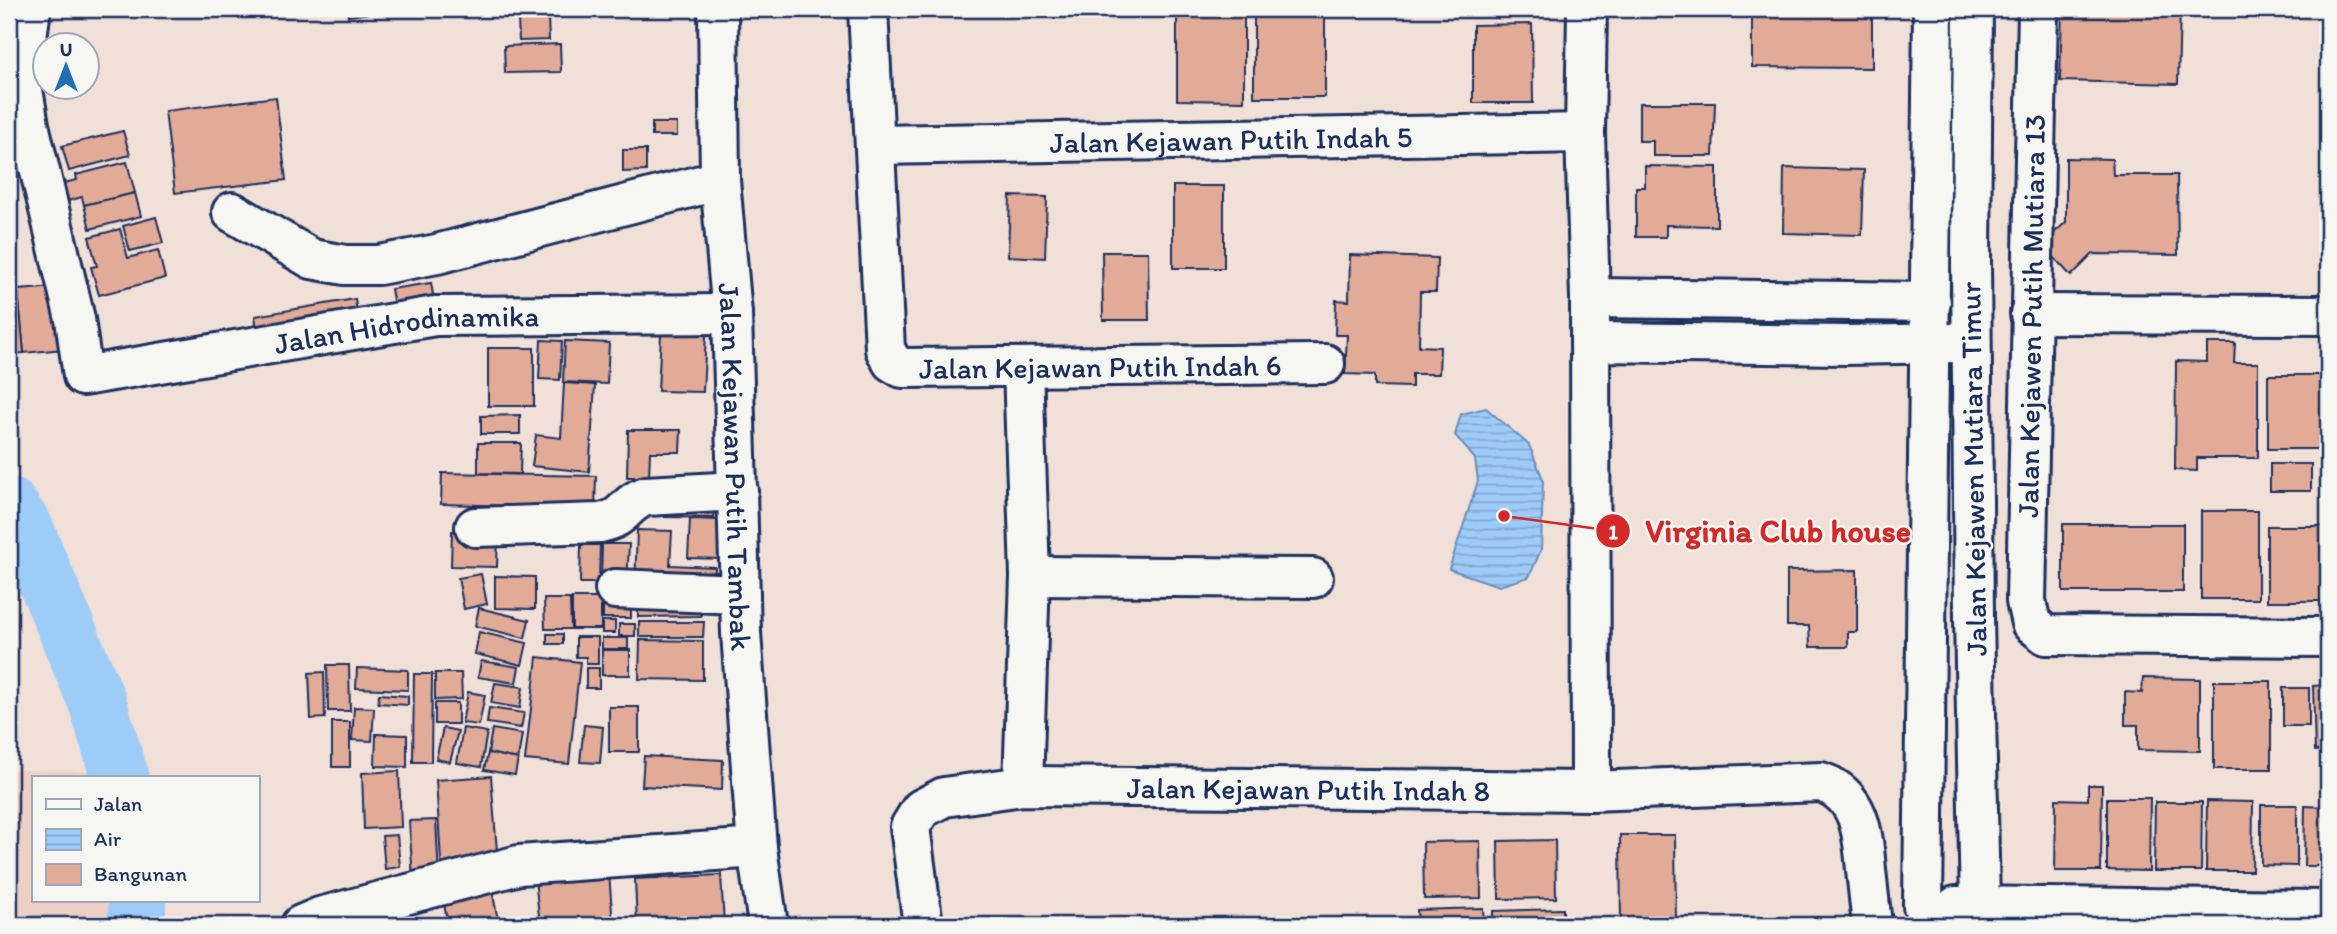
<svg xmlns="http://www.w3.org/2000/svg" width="2337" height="934" font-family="Itim,sans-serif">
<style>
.built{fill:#ecd0c4}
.water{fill:url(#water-rules);stroke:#6a8dbb;stroke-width:2}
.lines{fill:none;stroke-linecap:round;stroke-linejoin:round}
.river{stroke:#9eccf9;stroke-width:58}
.building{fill:#e1ab97;stroke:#1b2f5e;stroke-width:2}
.minor-casing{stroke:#1b2f5e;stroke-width:44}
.minor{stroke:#f6f6f2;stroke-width:38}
.labels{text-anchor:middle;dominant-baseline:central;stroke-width:5;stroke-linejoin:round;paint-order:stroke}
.street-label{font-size:30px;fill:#1b2f5e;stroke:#f6f6f2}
.leader{fill:none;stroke:#d62828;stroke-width:2.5}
.callout-dot{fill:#d62828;stroke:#f6f6f2;stroke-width:2.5}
.mark-label{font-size:21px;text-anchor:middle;font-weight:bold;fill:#fff}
.callout-label{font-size:32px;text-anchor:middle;font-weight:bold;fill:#d62828;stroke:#f6f6f2;stroke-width:5;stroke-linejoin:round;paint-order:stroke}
</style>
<defs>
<pattern id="water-rules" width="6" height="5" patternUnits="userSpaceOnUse" patternTransform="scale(1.75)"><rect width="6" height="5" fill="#9eccf9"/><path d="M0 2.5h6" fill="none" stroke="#80a6cd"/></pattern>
</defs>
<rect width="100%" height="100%" fill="#f0e0d7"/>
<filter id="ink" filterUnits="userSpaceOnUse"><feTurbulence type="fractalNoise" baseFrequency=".0143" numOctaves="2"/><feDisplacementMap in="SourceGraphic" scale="14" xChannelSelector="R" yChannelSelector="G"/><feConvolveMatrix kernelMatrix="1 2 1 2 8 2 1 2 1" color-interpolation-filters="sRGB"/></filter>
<g filter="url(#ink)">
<polygon class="built" points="9,770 112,771 112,778 33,778 33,901 112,901 112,925 9,925"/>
<polygon class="water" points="1486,408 1529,445 1543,479 1541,550 1529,577 1499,586 1449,569 1478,481 1475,459 1455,435 1461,414"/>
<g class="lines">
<g class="river">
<polyline points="9,506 24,527 98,704 120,778"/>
<polyline points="137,901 137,925"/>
</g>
</g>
<g class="building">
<polygon points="347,9 398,9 348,16"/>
<polygon points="1177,9 1244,9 1244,101 1177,100"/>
<rect x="1254" y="9" width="71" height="88"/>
<polygon points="1752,9 1872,9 1872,68 1752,67"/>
<polygon points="2062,9 2180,9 2178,84 2060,81"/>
<polygon points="548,17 549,40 519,41 518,18"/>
<polygon points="1532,24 1533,103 1473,103 1473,25"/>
<polygon points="560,44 561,72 505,73 504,46"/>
<polygon points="276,97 286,180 175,193 165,111"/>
<polygon points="1639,103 1715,103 1713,156 1653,156 1653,141 1639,141"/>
<rect x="652" y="123" width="25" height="13"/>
<polygon points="123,131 130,155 69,171 62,146"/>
<polygon points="623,150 646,150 646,171 623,172"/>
<polygon points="2066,158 2112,159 2113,175 2177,175 2178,255 2093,254 2071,276 2042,244 2066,222"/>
<polygon points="127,162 135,193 84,205 82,197 64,202 59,184 77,180 76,175"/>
<polygon points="1645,166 1717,167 1717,226 1666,225 1666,237 1636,237 1636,187 1645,187"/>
<polygon points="1784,168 1864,170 1862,235 1783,233"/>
<rect x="1173" y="186" width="51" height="82"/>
<polygon points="135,193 141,216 90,229 84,205"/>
<polygon points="1010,196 1047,197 1045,258 1008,256"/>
<polygon points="156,217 163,243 130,251 123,226"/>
<polygon points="120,229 128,258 158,250 165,278 99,295 91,267 97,266 89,237"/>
<polygon points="1102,252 1148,252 1149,320 1103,320"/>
<polygon points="1350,255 1437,258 1436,292 1420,292 1419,346 1440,347 1439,374 1412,374 1412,387 1375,386 1375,375 1345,374 1347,335 1335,335 1336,300 1349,301"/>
<polygon points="431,283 435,306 395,312 391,289"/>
<polygon points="58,287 63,349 24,353 18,290"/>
<polygon points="18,290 24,353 9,354 9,291"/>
<polygon points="355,299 358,319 258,336 255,316"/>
<polygon points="661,334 706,335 703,392 658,391"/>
<polygon points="541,340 562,341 560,380 539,379"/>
<polygon points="565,341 609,343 607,384 563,382"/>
<polygon points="2207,343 2235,343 2234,363 2258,363 2258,458 2197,458 2197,471 2175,470 2176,361 2207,362"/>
<rect x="488" y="348" width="46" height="58"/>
<rect x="2268" y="375" width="60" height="74"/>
<polygon points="564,383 595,385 589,472 532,466 536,435 561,438"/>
<polygon points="520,415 520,434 481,434 481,416"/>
<polygon points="628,430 681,430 680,452 650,452 649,477 627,477"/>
<polygon points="478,443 521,443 520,474 478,473"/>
<rect x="2270" y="464" width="41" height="27"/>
<polygon points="442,473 596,476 595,508 441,504"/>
<polygon points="666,506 714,508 714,518 665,517"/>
<rect x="2201" y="511" width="57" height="88"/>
<polygon points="690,519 723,520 722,559 688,558"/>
<rect x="2063" y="524" width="120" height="68"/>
<rect x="2267" y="526" width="61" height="75"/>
<polygon points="637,530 672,531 670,565 715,567 714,589 635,587"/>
<polygon points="452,531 498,532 497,567 451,566"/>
<polygon points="602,544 629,544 627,583 601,583"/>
<polygon points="581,545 600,545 599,583 580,583"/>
<polygon points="1857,570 1857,632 1848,632 1848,647 1810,647 1809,626 1787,626 1787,571"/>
<polygon points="481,574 487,604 464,609 458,578"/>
<polygon points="495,576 535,577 535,609 495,608"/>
<polygon points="700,597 701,616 638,617 638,598"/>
<rect x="572" y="598" width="29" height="31"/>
<polygon points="544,599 570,599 571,629 545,629"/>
<rect x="603" y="600" width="28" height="18"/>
<polygon points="479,608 529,620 525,638 475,626"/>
<rect x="602" y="621" width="13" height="12"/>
<polygon points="639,622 704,622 703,637 639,637"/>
<rect x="619" y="624" width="16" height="12"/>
<polygon points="479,632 527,643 522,665 475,654"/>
<rect x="547" y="634" width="16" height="10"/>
<polygon points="576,637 598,637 598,664 586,664 586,657 576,657"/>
<rect x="602" y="638" width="26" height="11"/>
<polygon points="640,640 703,641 703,680 639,679"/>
<rect x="602" y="650" width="28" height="25"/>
<polygon points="537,657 580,662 569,764 525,760"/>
<polygon points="481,661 519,667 516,683 478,677"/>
<polygon points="327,665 349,665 350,711 328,711"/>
<polygon points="357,668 408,670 408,690 356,688"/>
<rect x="586" y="668" width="13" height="20"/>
<polygon points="324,672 325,718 311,719 309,673"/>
<polygon points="435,673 461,673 462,699 435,700"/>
<polygon points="414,674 432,674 431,762 413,762"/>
<polygon points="2143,678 2200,679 2200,751 2138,750 2138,725 2125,725 2125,692 2142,693"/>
<rect x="2214" y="681" width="57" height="88"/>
<polygon points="495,683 523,687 520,708 491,703"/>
<polygon points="2328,685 2328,750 2315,751 2313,686"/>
<rect x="2283" y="688" width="26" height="38"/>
<polygon points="468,692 485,695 479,725 462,723"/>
<polygon points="379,694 408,696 408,705 378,703"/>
<rect x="435" y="703" width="23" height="21"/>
<polygon points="354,707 374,708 372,741 352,740"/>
<rect x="609" y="707" width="30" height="45"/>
<polygon points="489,708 524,713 521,728 487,723"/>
<rect x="332" y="722" width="18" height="45"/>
<polygon points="584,725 603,727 600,763 580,762"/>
<polygon points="443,728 458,731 450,762 436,759"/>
<polygon points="463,728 487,732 481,767 457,763"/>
<polygon points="492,729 522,734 518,759 488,753"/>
<polygon points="376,734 407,735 407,767 375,766"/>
<polygon points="488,753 518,759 515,775 484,770"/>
<polygon points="644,756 723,760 722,790 642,786"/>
<polygon points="399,771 401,827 364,829 362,773"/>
<polygon points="491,776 498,864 442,877 436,780"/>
<polygon points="2088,785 2102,785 2101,871 2055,871 2056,799 2088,800"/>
<polygon points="2107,798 2150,798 2149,871 2107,870"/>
<polygon points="2207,801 2253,802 2252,871 2206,871"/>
<polygon points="2155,802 2202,802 2201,871 2154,871"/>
<polygon points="2261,805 2297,805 2297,866 2261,865"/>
<polygon points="2305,806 2328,807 2328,866 2304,866"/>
<polygon points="436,820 439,878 413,879 409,821"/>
<polygon points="397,835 400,867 385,869 382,836"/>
<polygon points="1620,835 1675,835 1676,925 1621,925"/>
<polygon points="1555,840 1556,898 1499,899 1498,841"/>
<polygon points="1480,841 1481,898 1424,899 1423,842"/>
<polygon points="609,873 613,925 540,925 535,879"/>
<polygon points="721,875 724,925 637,925 635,879"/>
<polygon points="492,890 499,925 448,925 443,899"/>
<polygon points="1483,908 1484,925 1418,925 1417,910"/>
<polygon points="1563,909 1563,925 1493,925 1493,911"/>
</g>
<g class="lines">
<defs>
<g id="minor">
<path id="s1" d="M 31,9 L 21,78 L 29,125 L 75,319 L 83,376 L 435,316 L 732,314"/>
<path id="s2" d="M 718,9 L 720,180 L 732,314 L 741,633 L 757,848 L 768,925"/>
<path id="s3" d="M 868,9 L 885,349 L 892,362 L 902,368 L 1325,364"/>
<polyline points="1587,9 1585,133 1590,298 1591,791"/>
<polyline points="2038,9 2026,601 2031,623 2046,635 2328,637"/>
<path id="s4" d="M 876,145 L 1585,133"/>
<polyline points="232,212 312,259 345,265 379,265 437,254 720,180"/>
<polyline points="1590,298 1931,302"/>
<polyline points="2030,314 2328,315"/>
<polyline points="1590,342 1845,345 1956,343"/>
<polyline points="1023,367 1030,576 1023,786"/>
<path d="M 475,527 L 600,523 C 627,518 623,504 646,496 L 738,491"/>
<polyline points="1030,576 1313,578"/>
<polyline points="615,589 740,594"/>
<polyline points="1956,906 2328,910"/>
<polyline points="301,925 320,917 519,865 757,848"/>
<path id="s5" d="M 923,925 L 910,827 L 921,809 L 944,797 L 1023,786 L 1591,791 L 1821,782 C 1860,795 1863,833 1866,870 C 1868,888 1870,907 1872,925"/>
<polyline points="1930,925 1923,906 1933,9"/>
<polyline points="1968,925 1980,905 1974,618 1971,262 1973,9"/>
</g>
</defs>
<use href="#minor" class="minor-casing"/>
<use href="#minor" class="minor"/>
</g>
</g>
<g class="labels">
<g class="street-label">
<text stroke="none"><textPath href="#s4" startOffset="355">Jalan Kejawan Putih Indah 5</textPath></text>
<text transform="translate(2031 316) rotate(-89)">Jalan Kejawen Putih Mutiara 13</text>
<text stroke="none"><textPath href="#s1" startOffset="702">Jalan Hidrodinamika</textPath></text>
<text stroke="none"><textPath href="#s3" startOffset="565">Jalan Kejawan Putih Indah 6</textPath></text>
<text stroke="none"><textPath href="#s2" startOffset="458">Jalan Kejawan Putih Tambak</textPath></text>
<text transform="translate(1973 469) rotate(-91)">Jalan Kejawen Mutiara Timur</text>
<text stroke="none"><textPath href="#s5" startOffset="511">Jalan Kejawan Putih Indah 8</textPath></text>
</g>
</g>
<path class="leader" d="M1504 516L1613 531"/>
<g class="callout-dot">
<circle cx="1504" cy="516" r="7"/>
<circle cx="1613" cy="531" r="18"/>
</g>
<g class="mark-label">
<text x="1613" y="539">1</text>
</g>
<g class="callout-label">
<text x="1778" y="542">Virginia Club house</text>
</g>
<rect width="2337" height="934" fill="none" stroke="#f6f6f2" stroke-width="35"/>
<rect x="18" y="18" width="2302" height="899" fill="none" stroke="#1b2f5e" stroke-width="2.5" filter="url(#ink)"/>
<rect x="32" y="776" width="228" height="126" fill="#f6f6f2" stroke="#9ea6b7" stroke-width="2"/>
<rect x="46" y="799" width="35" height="10" fill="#f6f6f2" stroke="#9ea6b7" stroke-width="2"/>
<text x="94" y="811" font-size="21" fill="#1b2f5e">Jalan</text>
<rect x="46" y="829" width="35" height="21" fill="url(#water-rules)" stroke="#9ea6b7" stroke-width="2"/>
<text x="94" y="846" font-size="21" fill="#1b2f5e">Air</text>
<rect x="46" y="864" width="35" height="21" fill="#e1ab97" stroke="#9ea6b7" stroke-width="2"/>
<text x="94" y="881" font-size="21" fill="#1b2f5e">Bangunan</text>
<g transform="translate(66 66)"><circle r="33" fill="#f6f6f2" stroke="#9ea6b7" stroke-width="2"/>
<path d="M0-5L12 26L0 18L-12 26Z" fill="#1f6fb2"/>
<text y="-10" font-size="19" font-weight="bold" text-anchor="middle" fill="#1b2f5e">U</text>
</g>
</svg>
